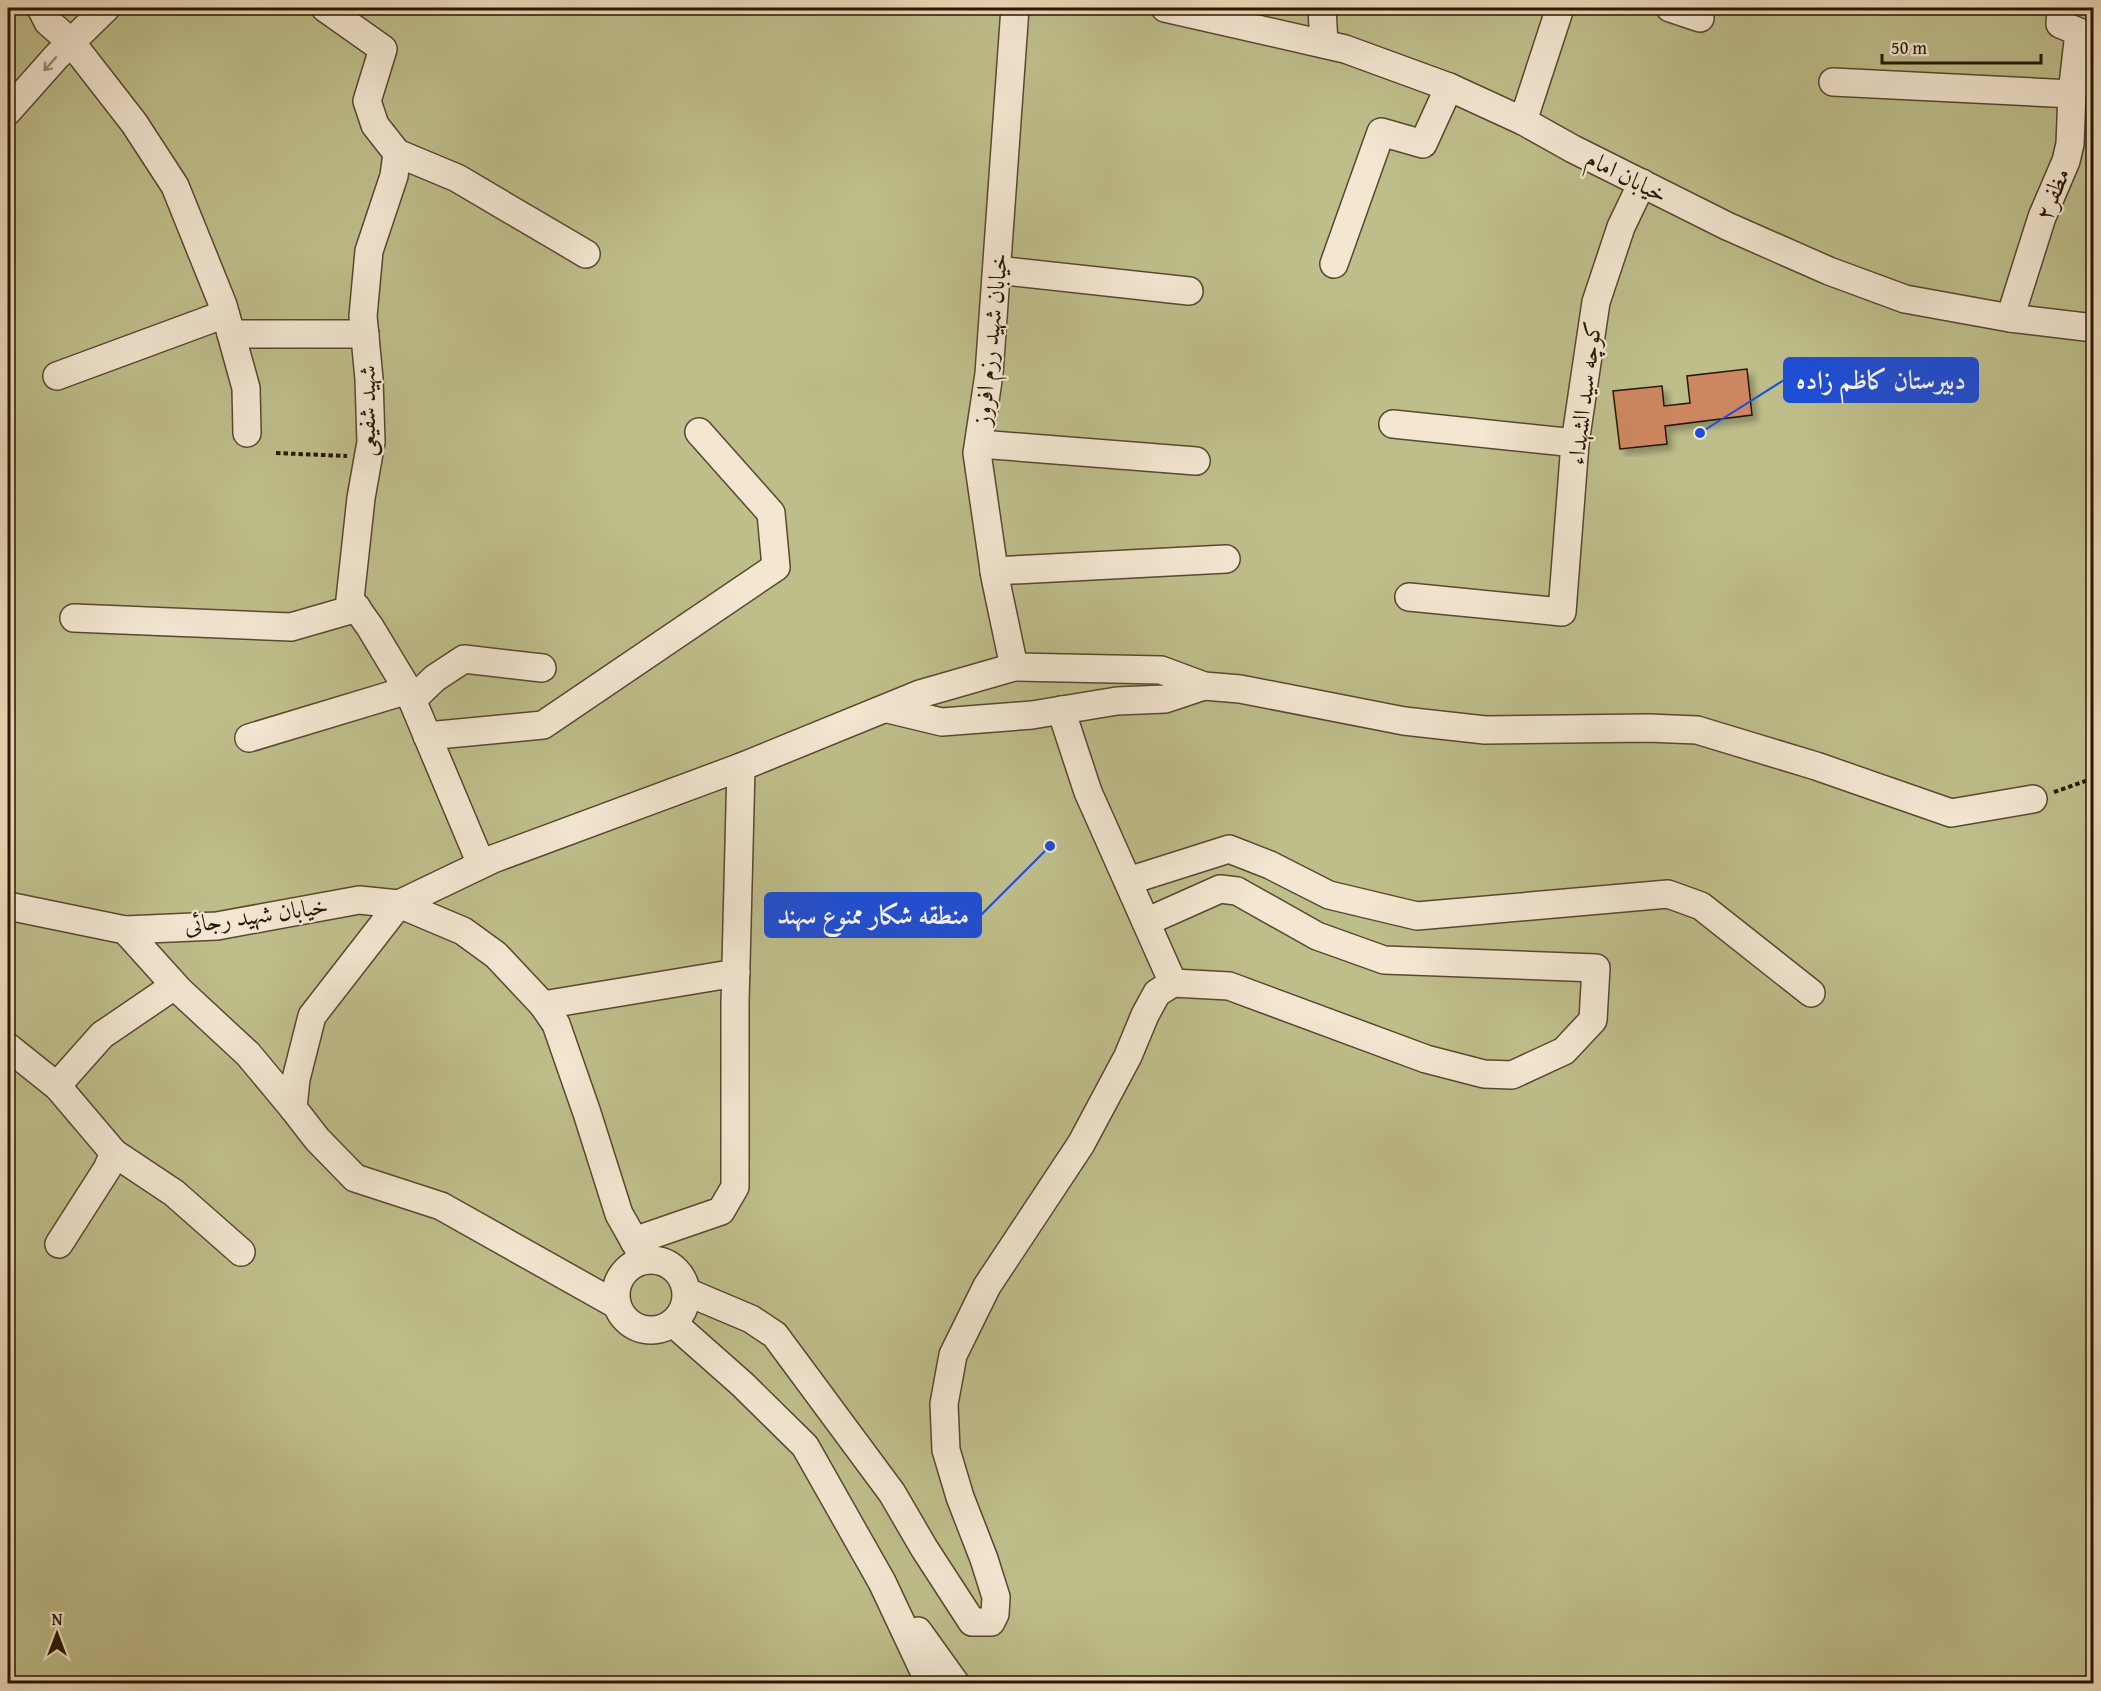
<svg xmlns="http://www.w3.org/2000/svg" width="2101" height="1691" font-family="'Gentium Book Plus',Amiri,serif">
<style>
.green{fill:#bebe8b;stroke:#726a46;stroke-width:1.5}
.building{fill:#cd8760;stroke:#271700;stroke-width:1.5;filter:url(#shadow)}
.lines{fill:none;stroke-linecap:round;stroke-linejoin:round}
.minor-casing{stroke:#58482e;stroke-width:30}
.path{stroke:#271700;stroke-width:4;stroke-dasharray:4.5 3;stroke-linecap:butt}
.minor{stroke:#f3e7d2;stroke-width:27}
.oneway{stroke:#978974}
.labels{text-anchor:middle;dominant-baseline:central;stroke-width:4.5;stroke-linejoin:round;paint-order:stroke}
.street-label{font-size:24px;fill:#271700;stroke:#f3e7d2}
.leader{fill:none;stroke:#1d4ed8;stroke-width:2}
.callout-dot{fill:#1d4ed8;stroke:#f3e7d2;stroke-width:2}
.callout{fill:#1d4ed8;stroke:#1d4ed8;stroke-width:2}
.callout-label{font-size:26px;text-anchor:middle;font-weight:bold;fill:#fff}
</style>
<defs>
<filter id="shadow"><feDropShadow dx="5.5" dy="5.5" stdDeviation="3" flood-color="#0004"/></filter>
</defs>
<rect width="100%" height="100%" fill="#ecdab9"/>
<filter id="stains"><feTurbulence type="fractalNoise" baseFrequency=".00333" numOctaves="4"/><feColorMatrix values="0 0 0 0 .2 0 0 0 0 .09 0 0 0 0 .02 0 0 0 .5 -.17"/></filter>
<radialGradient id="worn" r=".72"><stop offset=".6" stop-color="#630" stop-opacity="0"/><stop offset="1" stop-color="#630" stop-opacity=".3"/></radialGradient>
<polygon class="green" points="8,8 2093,8 2093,1683 8,1684"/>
<polygon class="building" points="1747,369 1752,415 1665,426 1667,444 1620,449 1613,391 1662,386 1664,406 1690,403 1687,376"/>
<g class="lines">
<defs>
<g id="minor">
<polyline points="41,8 48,22 71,42 134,123 175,186 223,305 246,388 247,433"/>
<polyline points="325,8 383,49 367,101 375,125 397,153 394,176 369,251 363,316 369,379 371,442 361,498 350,599 370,627 408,690 481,864"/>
<polyline points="1165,8 1345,49 1449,87 1523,121 1573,149 1727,226 1829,271 1905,299 2010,318 2094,328"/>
<polyline points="1322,8 1324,44"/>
<polyline points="1670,8 1700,18"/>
<polyline points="1833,82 2072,94"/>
<polyline points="8,111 56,57 106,8"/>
<polyline points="1523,121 1560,8"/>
<polyline points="397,153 457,178 586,254"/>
<polyline points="1334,264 1381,132 1423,144 1449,87"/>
<polyline points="997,270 1189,291"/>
<polyline points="2010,318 2042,217 2066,161 2070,144 2072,94 2079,32 2060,24 2061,8"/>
<polyline points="231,334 365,334"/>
<polyline points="57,376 225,314"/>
<polyline points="1393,424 1575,443"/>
<polyline points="979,444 1196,461"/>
<polyline points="994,571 1226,559"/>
<polyline points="1409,597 1562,612 1575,443 1596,302 1621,227 1642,183"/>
<polyline points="74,618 291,627 357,608"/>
<polyline points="1014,667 995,577 977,453 989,374 1015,8"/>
<polyline points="412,700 435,678 464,659 542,668"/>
<polyline points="888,709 942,722 1032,715 1117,701 1165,699 1204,686"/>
<polyline points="1061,710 1088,792 1173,983"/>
<polyline points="427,736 543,725 776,567 771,513 699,432"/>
<polyline points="249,738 408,690"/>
<polyline points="1128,881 1229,849 1270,865 1329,895 1417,916 1668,894 1701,906 1811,993"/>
<polyline points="8,906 125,930 217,926 359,900 399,904 463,931 496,955 543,1005 556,1024 587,1113 619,1214 645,1260"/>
<polyline points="125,930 180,991 248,1054 293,1108"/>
<polyline points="543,1005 736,973"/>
<polyline points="8,1047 58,1087"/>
<polyline points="114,1153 174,1193 241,1252"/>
<polyline points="634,1241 721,1211 735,1187 735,1003 741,767"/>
<polyline points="59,1244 107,1169 114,1153 58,1087 62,1080 102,1035 174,986"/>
<circle cx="651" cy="1295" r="35"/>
<polyline points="687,1292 751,1319 775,1335 892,1493 924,1548 972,1622 991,1622 995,1614 996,1597 984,1559 960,1497 946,1450 944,1404 953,1355 987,1286 1081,1144 1128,1056 1145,1015 1157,993 1173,983 1229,986 1426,1059 1484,1074 1512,1075 1564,1051 1593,1020 1596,968 1384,960 1317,936 1237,891 1220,889 1146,922"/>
<polyline points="617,1305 441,1206 355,1178 317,1139 293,1108 296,1079 312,1016 399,904 493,859 741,767 920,694 1014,667 1161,670 1204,686 1240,689 1404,721 1485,730 1648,728 1697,730 1816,766 1951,813 2033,799"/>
<polyline points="673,1323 742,1384 805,1446 882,1582 930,1684"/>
<polyline points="918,1631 956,1684"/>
</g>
</defs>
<use href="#minor" class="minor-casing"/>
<g class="path">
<polyline points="276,453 347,456"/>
<polyline points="2054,792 2094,778"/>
</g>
<use href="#minor" class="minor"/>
</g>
<defs><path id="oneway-shaft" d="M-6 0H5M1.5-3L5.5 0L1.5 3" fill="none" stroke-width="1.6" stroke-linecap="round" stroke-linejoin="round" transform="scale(1.5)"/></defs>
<use class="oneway" href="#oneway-shaft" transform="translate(50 64) rotate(132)"/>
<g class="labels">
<g class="street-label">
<text transform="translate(1627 176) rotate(27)">خیابان امام</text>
<text transform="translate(2052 194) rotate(-68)">مظفر۲</text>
<text transform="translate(990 339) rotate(-84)">خیابان شهید رزم افروز</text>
<text transform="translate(1584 393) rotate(-83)">کوچه سید الشهداء</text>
<text transform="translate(366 411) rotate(-90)">شهید شفیعی</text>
<text transform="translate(256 915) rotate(-8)">خیابان شهید رجائی</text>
</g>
</g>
<path class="leader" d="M1700 433L1784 380M1050 846L981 915"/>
<g class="callout-dot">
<circle cx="1700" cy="433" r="6"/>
<circle cx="1050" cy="846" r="6"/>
</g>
<g class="callout">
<rect x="1784" y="358" width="194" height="44" rx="6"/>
<rect x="765" y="893" width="216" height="44" rx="6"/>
</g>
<g class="callout-label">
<text x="1881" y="389">دبیرستان کاظم زاده</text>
<text x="873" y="924">منطقه شکار ممنوع سهند</text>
</g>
<rect width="2101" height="1691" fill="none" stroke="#ecdab9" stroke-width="30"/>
<rect x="9" y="9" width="2083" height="1673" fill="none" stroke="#271700" stroke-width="3"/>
<rect x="15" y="15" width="2071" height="1661" fill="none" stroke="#271700" stroke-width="1.5"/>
<g transform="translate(57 1634)" stroke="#f3e7d2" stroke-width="4.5" paint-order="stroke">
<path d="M0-4.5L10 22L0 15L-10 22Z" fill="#271700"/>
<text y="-9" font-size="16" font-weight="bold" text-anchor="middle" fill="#271700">N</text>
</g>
<path d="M1882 54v9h159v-9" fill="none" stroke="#271700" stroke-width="3"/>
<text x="1891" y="54" font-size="18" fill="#271700" stroke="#f3e7d2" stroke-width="4.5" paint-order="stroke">50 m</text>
<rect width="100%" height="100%" filter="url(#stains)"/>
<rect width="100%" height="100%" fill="url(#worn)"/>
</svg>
